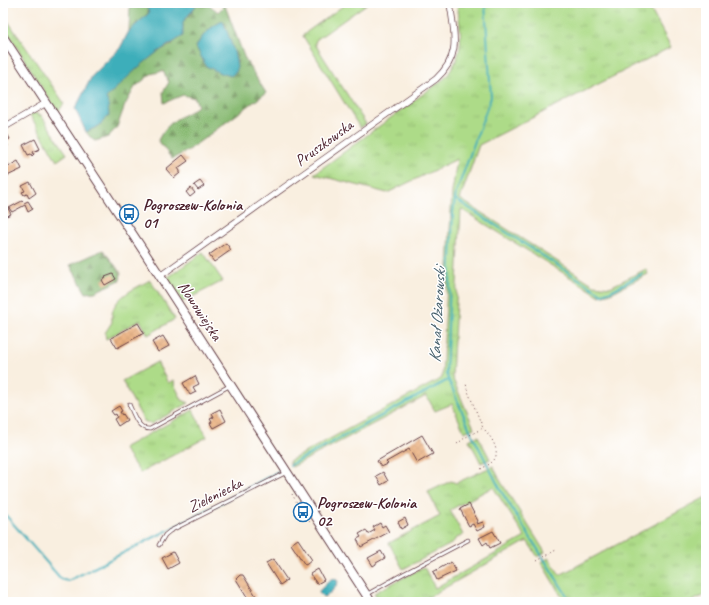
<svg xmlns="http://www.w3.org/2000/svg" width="709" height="605" font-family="Caveat,sans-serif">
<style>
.grass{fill:url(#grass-tufts);stroke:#7c7d5a}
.forest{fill:url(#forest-firs);stroke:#6a6d50;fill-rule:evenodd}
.water{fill:#3eaeba;stroke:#446672}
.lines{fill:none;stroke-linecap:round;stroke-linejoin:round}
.stream{stroke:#3eaeba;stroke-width:2}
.building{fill:url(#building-cross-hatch)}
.lane-casing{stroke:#643e46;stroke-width:4.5}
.street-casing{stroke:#643e46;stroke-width:7}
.secondary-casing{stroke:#643e46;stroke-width:10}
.path{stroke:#643e46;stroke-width:1;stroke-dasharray:1 3;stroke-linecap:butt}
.lane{stroke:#fff;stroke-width:3}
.street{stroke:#fff;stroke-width:5.5}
.secondary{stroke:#fff;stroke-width:8}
.labels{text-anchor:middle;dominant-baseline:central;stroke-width:3;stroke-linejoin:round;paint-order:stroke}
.street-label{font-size:16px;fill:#4a1f2b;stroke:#fff}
.poi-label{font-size:16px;font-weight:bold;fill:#4a1f2b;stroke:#fff;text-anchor:start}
.water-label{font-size:17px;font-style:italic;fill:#455f6b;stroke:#fff}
</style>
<defs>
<pattern id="grass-tufts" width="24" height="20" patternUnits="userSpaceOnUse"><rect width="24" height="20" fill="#addb88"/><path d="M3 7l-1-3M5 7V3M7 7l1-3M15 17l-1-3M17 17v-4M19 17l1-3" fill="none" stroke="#96bc76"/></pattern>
<pattern id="forest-firs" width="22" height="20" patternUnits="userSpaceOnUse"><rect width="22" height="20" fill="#8abb74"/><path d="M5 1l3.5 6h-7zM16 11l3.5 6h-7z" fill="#73975f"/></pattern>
<pattern id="building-cross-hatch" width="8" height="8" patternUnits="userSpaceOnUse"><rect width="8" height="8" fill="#eaaf7d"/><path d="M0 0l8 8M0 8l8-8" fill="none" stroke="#ca966c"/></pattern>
</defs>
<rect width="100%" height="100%" fill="#fff"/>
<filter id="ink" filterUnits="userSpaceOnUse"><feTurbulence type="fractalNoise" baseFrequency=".025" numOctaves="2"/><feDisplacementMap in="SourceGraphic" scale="8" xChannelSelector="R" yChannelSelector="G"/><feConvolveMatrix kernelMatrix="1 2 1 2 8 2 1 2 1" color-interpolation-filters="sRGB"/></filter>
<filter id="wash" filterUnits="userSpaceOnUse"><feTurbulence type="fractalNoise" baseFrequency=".012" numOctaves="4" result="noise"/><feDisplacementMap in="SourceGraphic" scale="16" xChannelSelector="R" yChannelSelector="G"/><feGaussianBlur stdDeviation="0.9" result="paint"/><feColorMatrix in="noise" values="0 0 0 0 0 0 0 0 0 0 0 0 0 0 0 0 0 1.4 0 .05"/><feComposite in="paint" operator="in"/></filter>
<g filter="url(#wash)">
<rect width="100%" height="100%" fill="#f9efe0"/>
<g class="grass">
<polygon points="347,3 368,3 316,40 315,44 366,124 360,128 303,36 304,34"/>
<path d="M 457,3 L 647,3 L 671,47 L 479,145 L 460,199 L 594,285 L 610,287 L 646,269 L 648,274 L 611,293 L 600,296 L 461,209 L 452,377 L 474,428 L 464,432 L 452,404 L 435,411 L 430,402 L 426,396 L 292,467 L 289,461 L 442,378 L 452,192 L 457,159 L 387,193 L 314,174 L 445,78 C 466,53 461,33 457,3 Z"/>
<polygon points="3,14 64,103 58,113 3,25"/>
<polygon points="34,113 41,115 67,154 57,161 30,115"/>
<polygon points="203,252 223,281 182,302 167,278"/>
<path d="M 150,280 L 175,319 L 148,335 L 140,320 L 106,339 L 105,333 L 112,322 C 109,298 133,290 150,280 Z"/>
<polygon points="157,362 168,383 174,380 175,386 182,400 189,403 151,424 144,421 122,381"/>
<polygon points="193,410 207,437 140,473 123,448"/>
<polygon points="478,436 490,459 481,463 469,440"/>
<polygon points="493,466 501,482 545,552 538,557 527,541 420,602 380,602 374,593 424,567 435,588 525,537 493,487 450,510 463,535 455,539 453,543 403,569 389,543 440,516 428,492 451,481 456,483"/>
<polygon points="706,497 706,594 691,602 581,602 580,600 578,602 558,602 563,599 541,562 549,558 560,575"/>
</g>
<g class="forest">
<polygon points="130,3 148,3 146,5 149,13 129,31"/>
<path d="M 207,3 L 218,12 L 223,7 L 220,3 L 224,3 L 245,59 L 266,93 L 187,151 L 172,159 L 158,140 C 162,132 168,125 175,120 C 184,114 189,113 198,106 L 195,98 L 183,95 L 164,103 L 163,92 L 169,82 L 163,71 L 151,74 L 135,87 L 125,105 L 117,127 L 108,137 L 95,141 L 92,139 L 86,132 L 99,126 L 108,102 L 106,98 C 125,80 147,53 172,45 L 183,22 L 190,14 L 197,4 ZM 223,22 L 234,56 L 238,62 L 220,73 C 209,67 202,57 196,47 C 201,36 212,25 223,22 Z"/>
<polygon points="103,250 121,273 120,280 95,292 86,293 70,265"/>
</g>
<g class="water">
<path d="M 148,3 L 198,3 L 183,22 L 183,36 C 172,44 160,49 150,58 C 134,70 120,85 106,98 L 108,102 L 109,115 L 99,126 L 86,132 L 75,109 L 92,76 L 120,48 L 129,31 L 149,13 L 146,5 Z"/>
<path d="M 223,21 C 228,34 238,58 237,71 L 231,76 L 220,73 L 206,66 L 196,47 C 201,36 212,25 223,21 Z"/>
<path d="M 332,578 L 337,580 L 338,582 C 336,588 328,596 323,597 L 319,593 L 319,591 Z"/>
</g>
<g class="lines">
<g class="stream">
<polyline points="485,3 491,97 456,193 453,212 446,374 470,430 501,491 571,602"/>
<polyline points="455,199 602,294 611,291 642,274"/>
<polyline points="290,465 448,380"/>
<polyline points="3,512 61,579 68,581 198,515 279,471"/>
</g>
</g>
<g id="blocks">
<g class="building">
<polygon points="5,130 10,139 6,141 8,146 3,149 3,132"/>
<polygon points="35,139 40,149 33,152 34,154 32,156 31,154 28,155 23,145"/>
<polygon points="3,153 9,166 18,161 22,169 3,178"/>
<polygon points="183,155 188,161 178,168 180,171 180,173 174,178 166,169"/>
<polygon points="200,181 204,186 198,190 194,185"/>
<polygon points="30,182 36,193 29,198 27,194 24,195 22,192 25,191 22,186"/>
<polygon points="191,188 195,193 190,197 186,192"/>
<polygon points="3,199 11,214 4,217 3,215"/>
<polygon points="22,201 24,203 28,201 33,209 28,212 25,205 12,212 9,208"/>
<polygon points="226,243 231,250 214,262 209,255"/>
<polygon points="113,274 116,279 105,285 102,280 106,278 105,277"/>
<polygon points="138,323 144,333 117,348 111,338"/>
<polygon points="163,336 169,346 158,352 152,342"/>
<polygon points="195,376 199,384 193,387 196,392 190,395 183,383"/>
<polygon points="119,406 122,411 120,412 122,415 123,414 127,420 118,426 114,419 117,417 116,414 114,415 111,411"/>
<polygon points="220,409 226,421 213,428 210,423 212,422 210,419 214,417 212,413"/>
<polygon points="422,435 433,454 417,463 409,449 386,462 388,464 381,467 377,461"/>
<polygon points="383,472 388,481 381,485 376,476"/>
<polygon points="469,504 478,521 476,522 477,524 483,522 485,527 477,531 473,524 469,526 460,509"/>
<polygon points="405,518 408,525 401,529 398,522"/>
<polygon points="380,523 382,527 385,525 389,532 361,547 357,539 361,537 359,534 366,530 368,534 375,530 373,527"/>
<polygon points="493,531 500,543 490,548 487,542 483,545 479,538"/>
<polygon points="298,539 312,560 307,564 305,565 291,544"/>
<polygon points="381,551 385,558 376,563 376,564 373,566 368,558"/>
<polygon points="173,552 179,563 168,569 162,558"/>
<polygon points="273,559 287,580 280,585 266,563"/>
<polygon points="451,562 456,571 437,580 433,572"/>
<polygon points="318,569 324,580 317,584 310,574"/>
<polygon points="240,575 243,575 256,596 252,600 249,600 236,579"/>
</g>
</g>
</g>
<g filter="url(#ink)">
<use href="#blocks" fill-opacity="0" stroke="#643e46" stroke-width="1"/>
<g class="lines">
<defs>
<g id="lane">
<path d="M 129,404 C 133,413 138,430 150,429 L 231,385"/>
<polyline points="159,545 165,535 170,531 285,473"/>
<polyline points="366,595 403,574 468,540"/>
</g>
<g id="street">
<polyline points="3,128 46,103"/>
<path d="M 160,276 L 436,79 C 462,55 454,34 450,3"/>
</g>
<polyline id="secondary" points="3,37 160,276 371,602"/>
</defs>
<use href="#lane" class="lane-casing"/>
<use href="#street" class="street-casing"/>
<use href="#secondary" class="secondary-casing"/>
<g class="path">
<polyline points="457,444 466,437 483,428 467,389 466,383"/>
<path d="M 481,469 C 484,467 489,465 492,462 C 503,453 490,435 483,428"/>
<polyline points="292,494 305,517 311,523"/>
<polyline points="537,561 556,550"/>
<polyline points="698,601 699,602"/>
</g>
<use href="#lane" class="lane"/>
<use href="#street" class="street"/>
<use href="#secondary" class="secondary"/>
</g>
</g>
<defs>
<symbol id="bus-ring" viewBox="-11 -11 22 22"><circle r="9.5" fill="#fff" stroke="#1f6fb2" stroke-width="1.5"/><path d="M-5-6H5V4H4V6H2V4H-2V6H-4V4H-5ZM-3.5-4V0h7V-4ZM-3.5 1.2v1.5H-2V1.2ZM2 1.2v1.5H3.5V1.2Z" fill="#1f6fb2"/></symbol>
</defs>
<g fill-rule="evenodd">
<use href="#bus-ring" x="118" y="203" width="22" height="22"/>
<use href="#bus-ring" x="292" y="501" width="22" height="22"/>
</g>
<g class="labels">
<g class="street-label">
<text transform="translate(324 143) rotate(-36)">Pruszkowska</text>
<text transform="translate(200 311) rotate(57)">Nowowiejska</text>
<text transform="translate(215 495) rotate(-27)">Zieleniecka</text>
</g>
<g class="poi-label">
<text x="143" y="205">Pogroszew-Kolonia<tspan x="143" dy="18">01</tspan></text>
<text x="317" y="503">Pogroszew-Kolonia<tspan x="317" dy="18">02</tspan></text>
</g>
<g class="water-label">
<text transform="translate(437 315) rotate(-87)">Kanał Ożarowski</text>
</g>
</g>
<rect width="709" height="605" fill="none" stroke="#fff" stroke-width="16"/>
</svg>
